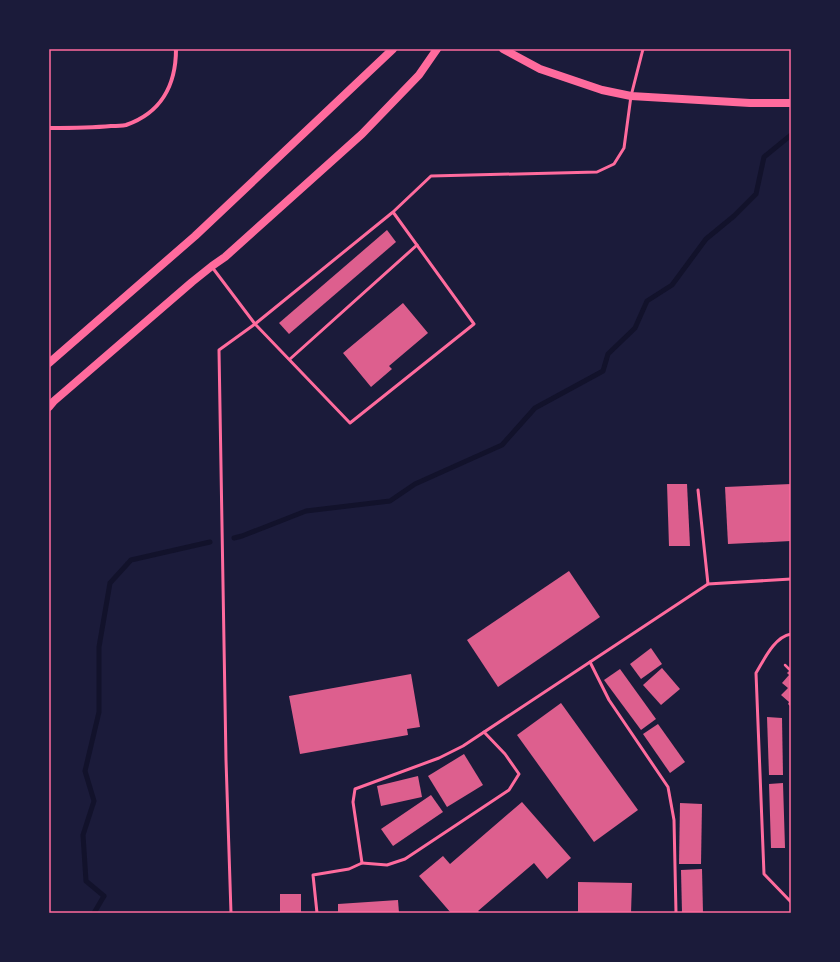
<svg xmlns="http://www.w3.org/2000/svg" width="840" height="962" font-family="Bitter,serif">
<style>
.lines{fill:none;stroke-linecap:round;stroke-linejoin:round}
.stream{stroke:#12122b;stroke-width:5}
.building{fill:#dd5f8e}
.path{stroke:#ff6b9d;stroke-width:2.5}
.service{stroke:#ff6b9d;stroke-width:3}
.minor{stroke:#ff6b9d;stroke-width:4}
.secondary{stroke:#ff6b9d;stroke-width:8}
.neatline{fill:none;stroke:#ff6b9d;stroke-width:1.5}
</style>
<rect width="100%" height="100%" fill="#1b1b3a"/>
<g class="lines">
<g class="stream">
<polyline points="234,538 242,536 306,511 390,501 415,484 502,445 535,408 603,371 608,354 635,328 647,301 672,285 706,239 734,216 756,194 764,157 791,135"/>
<polyline points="94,913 104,896 86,881 83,835 94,801 85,771 99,712 99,647 110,583 131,560 210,542"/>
</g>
</g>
<g class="building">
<polygon points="387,230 396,242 289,334 279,323"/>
<polygon points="403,303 428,333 389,366 392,369 371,387 343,353"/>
<polygon points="667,484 687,484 690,546 669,546"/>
<polygon points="791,484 791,541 728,544 725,487"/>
<polygon points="569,571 600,617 498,687 467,640"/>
<polygon points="651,648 662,664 641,679 630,664"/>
<polygon points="662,668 680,689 661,705 643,685"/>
<polygon points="620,669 656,719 641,730 604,680"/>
<polygon points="791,669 791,707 788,704 789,702 781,695 788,688 782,683 789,675 787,673"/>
<polygon points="411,674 420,727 407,729 408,735 300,754 289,696"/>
<polygon points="561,703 638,810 594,842 517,735"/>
<polygon points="767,717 782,718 783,775 769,775"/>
<polygon points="658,724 685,762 670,773 643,734"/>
<polygon points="464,754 483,785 447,807 428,776"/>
<polygon points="418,776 422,797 381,806 377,786"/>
<polygon points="783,783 785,848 771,848 769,784"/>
<polygon points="431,795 443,812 393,846 381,829"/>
<polygon points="522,802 571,858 547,879 534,863 478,911 480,913 451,913 419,876 443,856 450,864"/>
<polygon points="680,803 702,804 701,864 679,864"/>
<polygon points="702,869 703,913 682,913 681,870"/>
<polygon points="578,882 632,883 631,913 578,913"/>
<rect x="280" y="894" width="21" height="19"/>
<polygon points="398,900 399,913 338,913 338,904"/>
</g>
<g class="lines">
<polyline class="path" points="785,665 790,670"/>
<g class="service">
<polyline points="393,212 474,324 350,423 255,324 393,212 431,176 597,172 614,164 624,148 631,96 643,49"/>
<polyline points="212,267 255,324 219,350 226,760 231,913"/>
<polyline points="290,359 417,245"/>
<polyline points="698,490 708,584"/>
<path d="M 791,634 C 774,637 764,660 756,673 L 764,874 L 791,902"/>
<polyline points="362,863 387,865 405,859 509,790 519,774 505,754 484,732"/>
<polyline points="317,913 313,875 349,869 362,863 353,802 355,789 439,758 463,746 590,662"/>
<polyline points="676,913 674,820 668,787 609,700 590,662 708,584 791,579"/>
</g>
<path class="minor" d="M 49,128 C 69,128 90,128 111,126 C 115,126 121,126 126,125 C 161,113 176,85 176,49"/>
<g class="secondary">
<polyline points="503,49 540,69 602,90 631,96 750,103 791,103"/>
<polyline points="49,363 195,236 393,49"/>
<polyline points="49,407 54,401 192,282 212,266 225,257 362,134 419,75 437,49"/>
</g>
</g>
<rect width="840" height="962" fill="none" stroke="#1b1b3a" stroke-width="100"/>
<rect x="50" y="50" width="740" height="862" class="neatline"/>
</svg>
